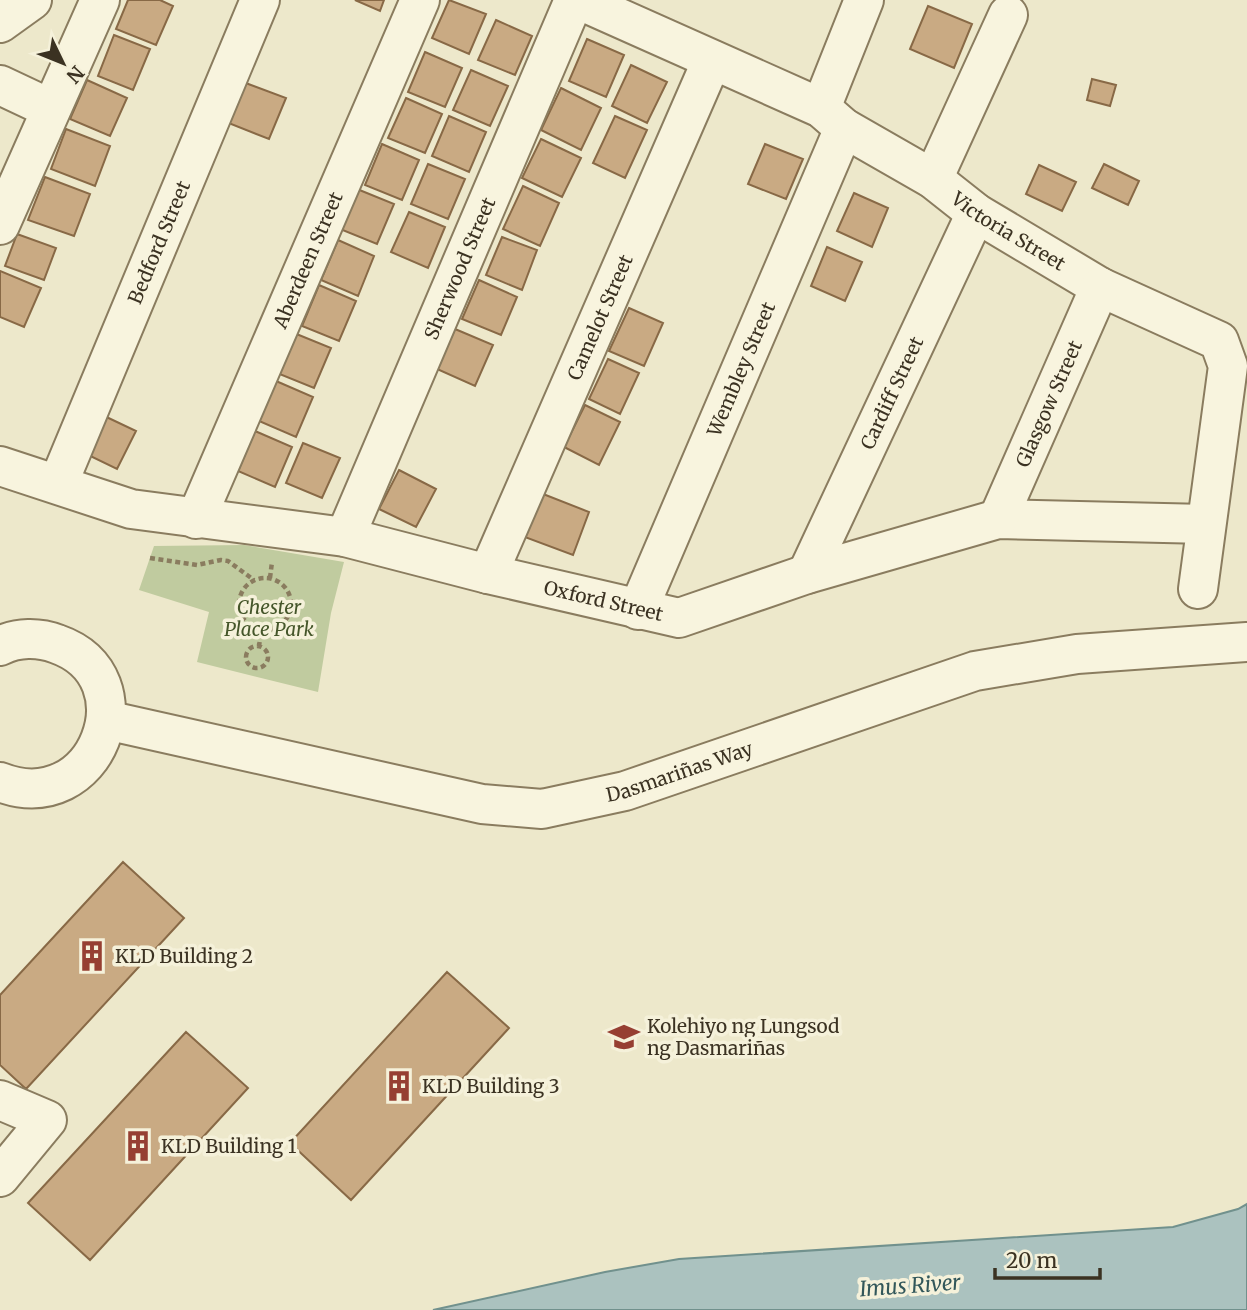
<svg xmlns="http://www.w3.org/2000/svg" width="1247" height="1310" viewBox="0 0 1247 1310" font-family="Merriweather,serif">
<rect width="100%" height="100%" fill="#ede8cb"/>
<path fill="#c0cb9f" d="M 244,545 L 344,562 L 331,613 L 318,692 L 197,662 L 209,612 L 139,590 L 154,546 Z"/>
<path fill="#abc2bf" stroke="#71918d" stroke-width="2" d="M 1247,1204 L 1247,1310 L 433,1310 L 605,1272 L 679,1259 L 1173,1227 L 1238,1209 Z"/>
<path fill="#c9aa83" stroke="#886946" stroke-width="2" d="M 128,0 L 160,0 L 173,6 L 156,45 L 116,29 Z
M 355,0 L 384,0 L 380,11 Z
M 449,0 L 486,14 L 469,54 L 432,38 Z
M 928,6 L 972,24 L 954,68 L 910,49 Z
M 496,20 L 532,36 L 515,75 L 478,60 Z
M 114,35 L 150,49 L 133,90 L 98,76 Z
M 587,39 L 624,55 L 606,97 L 569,81 Z
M 425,52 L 462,68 L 445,107 L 408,92 Z
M 631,65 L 667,82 L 647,123 L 612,106 Z
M 471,70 L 508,86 L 490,126 L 453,110 Z
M 1092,79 L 1116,85 L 1110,106 L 1087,100 Z
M 87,80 L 127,98 L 110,136 L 70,119 Z
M 243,82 L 286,98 L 269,139 L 226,122 Z
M 561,88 L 601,108 L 581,150 L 541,130 Z
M 406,98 L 442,114 L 425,153 L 388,138 Z
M 449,116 L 486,132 L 469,172 L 432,156 Z
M 615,116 L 647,130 L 625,178 L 593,163 Z
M 66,129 L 110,146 L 95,186 L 51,169 Z
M 541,139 L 581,158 L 562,197 L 522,178 Z
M 382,144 L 419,160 L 402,200 L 365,185 Z
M 765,144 L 803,159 L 786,199 L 748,184 Z
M 428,164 L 465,179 L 448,219 L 411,204 Z
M 1104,164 L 1139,181 L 1128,205 L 1092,188 Z
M 1039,165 L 1076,182 L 1062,211 L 1026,194 Z
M 45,177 L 90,194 L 74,236 L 28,220 Z
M 523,186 L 559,203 L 540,246 L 503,229 Z
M 357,189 L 394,204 L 377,244 L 340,229 Z
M 854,193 L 888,208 L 872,247 L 837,231 Z
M 409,212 L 445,227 L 428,268 L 391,252 Z
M 17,234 L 56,248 L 44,280 L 5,266 Z
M 502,237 L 537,250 L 522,290 L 486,275 Z
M 338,240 L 374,256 L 358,296 L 321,280 Z
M 827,247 L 862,262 L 845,301 L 811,286 Z
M 0,271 L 41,288 L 24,327 L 0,317 Z
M 479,280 L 517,297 L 501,335 L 462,319 Z
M 319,285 L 356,301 L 339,341 L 302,326 Z
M 629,308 L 663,323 L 644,366 L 609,351 Z
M 455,329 L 493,345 L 475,386 L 437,369 Z
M 294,333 L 331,348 L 314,388 L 277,373 Z
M 608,359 L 639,373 L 620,414 L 589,399 Z
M 276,381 L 313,397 L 296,437 L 259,421 Z
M 585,405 L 620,422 L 599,465 L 564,447 Z
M 98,413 L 136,431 L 117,469 L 80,451 Z
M 255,431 L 292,447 L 275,487 L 238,471 Z
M 303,443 L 340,458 L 322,498 L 286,483 Z
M 399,470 L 436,489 L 416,527 L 379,509 Z
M 538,492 L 589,512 L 573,555 L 522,536 Z
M 123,862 L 184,918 L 26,1089 L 0,1065 L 0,995 Z
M 447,972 L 509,1028 L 351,1200 L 290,1143 Z
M 186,1032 L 248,1088 L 90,1260 L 28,1203 Z"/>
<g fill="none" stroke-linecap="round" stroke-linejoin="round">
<defs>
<g id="minor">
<path id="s1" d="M 579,0 L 821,108 L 844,128 L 933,179 L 976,213 L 1100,287 L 1219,341 L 1228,366 L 1198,589"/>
<path d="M 0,23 L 32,0"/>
<path d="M 0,85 L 51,109"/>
<path d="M 821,108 L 864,0"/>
<path d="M 933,179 L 1008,15"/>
<path d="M 0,225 L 100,0"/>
<path id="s2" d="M 0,466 L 131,509 L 345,537 L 488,574 L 679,618 L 807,574 L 998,519 L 1206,524"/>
<path id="s3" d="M 58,484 L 260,0"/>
<path id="s4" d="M 196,519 L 420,0"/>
<path id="s5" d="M 998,519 L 1100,287"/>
<path id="s6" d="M 345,537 L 574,0"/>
<path id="s7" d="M 488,574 L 712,60"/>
<path id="s8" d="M 807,574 L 976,213"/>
<path id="s9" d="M 638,610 L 844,128"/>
<path d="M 0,646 C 17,637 39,637 57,644 C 151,677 97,820 0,782"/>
<path id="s10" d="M 106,720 L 482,804 L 542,809 L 625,791 L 975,671 L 1077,654 L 1247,642"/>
<path d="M 0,1100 L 47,1120 L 0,1177"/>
</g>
</defs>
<use href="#minor" stroke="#8a7c5f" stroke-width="42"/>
<path stroke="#8a7c5f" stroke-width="4.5" stroke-dasharray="5 3.5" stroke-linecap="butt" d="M 150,558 L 197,565 L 221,560 L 228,561 L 254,580
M239 604a26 26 0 1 1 52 0a26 26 0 1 1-52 0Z
M 270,578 L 272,562
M246 657a11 11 0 1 1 22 0a11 11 0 1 1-22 0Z
M 259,647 L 261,630"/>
<use href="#minor" stroke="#f8f4de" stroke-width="38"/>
</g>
<defs>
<symbol id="building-bare" viewBox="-9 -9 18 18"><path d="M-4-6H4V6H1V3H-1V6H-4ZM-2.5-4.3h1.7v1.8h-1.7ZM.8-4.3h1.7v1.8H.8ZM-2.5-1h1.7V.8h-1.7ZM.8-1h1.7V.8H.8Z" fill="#963f32" stroke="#f5f1da" stroke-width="2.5" paint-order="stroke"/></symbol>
<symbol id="university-bare" viewBox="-9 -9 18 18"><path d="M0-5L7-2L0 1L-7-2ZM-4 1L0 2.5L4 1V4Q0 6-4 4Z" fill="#963f32" stroke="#f5f1da" stroke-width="2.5" paint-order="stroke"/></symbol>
</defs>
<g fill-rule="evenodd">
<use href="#building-bare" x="70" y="934" width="44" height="44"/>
<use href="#university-bare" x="602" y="1015" width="44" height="44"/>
<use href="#building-bare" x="377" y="1064" width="44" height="44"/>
<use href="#building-bare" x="116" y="1124" width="44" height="44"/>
</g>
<g text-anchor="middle" stroke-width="7" stroke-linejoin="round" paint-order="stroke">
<g font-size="19" fill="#3b3222" stroke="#f5f1da">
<text dy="7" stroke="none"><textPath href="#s1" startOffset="490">Victoria Street</textPath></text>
<text dy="7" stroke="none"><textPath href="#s3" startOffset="262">Bedford Street</textPath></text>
<text dy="7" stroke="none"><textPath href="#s4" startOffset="282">Aberdeen Street</textPath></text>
<text dy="7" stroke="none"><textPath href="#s6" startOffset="292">Sherwood Street</textPath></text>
<text dy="7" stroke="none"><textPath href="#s7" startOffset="280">Camelot Street</textPath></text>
<text dy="7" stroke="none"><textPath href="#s9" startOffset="262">Wembley Street</textPath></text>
<text dy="7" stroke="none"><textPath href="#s8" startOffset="200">Cardiff Street</textPath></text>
<text dy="7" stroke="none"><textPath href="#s5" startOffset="126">Glasgow Street</textPath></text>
<text dy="7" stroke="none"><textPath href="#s2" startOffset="620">Oxford Street</textPath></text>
<text dy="7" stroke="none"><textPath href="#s10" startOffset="588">Dasmariñas Way</textPath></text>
</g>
<g font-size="19" font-style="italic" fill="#45562a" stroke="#f5f1da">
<text x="269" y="614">Chester<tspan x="269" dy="22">Place Park</tspan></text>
</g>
<g font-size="19" fill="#3b3222" stroke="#f5f1da" text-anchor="start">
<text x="115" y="963">KLD Building 2</text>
<text x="647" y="1033">Kolehiyo ng Lungsod<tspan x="647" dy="22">ng Dasmariñas</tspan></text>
<text x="422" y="1093">KLD Building 3</text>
<text x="161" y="1153">KLD Building 1</text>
</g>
<g font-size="21" font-style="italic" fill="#32575a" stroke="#f5f1da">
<text transform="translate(910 1286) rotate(-4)" y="7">Imus River</text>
</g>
</g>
<g transform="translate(63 63) rotate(133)" stroke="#f5f1da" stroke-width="5" paint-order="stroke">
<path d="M0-5L12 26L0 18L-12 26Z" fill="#3b3222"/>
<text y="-10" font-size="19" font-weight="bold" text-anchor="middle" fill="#3b3222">N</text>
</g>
<path d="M995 1268v10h105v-10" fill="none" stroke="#3b3222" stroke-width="3.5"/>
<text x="1006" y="1268" font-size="21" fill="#3b3222" stroke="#f5f1da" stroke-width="5" paint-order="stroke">20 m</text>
</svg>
